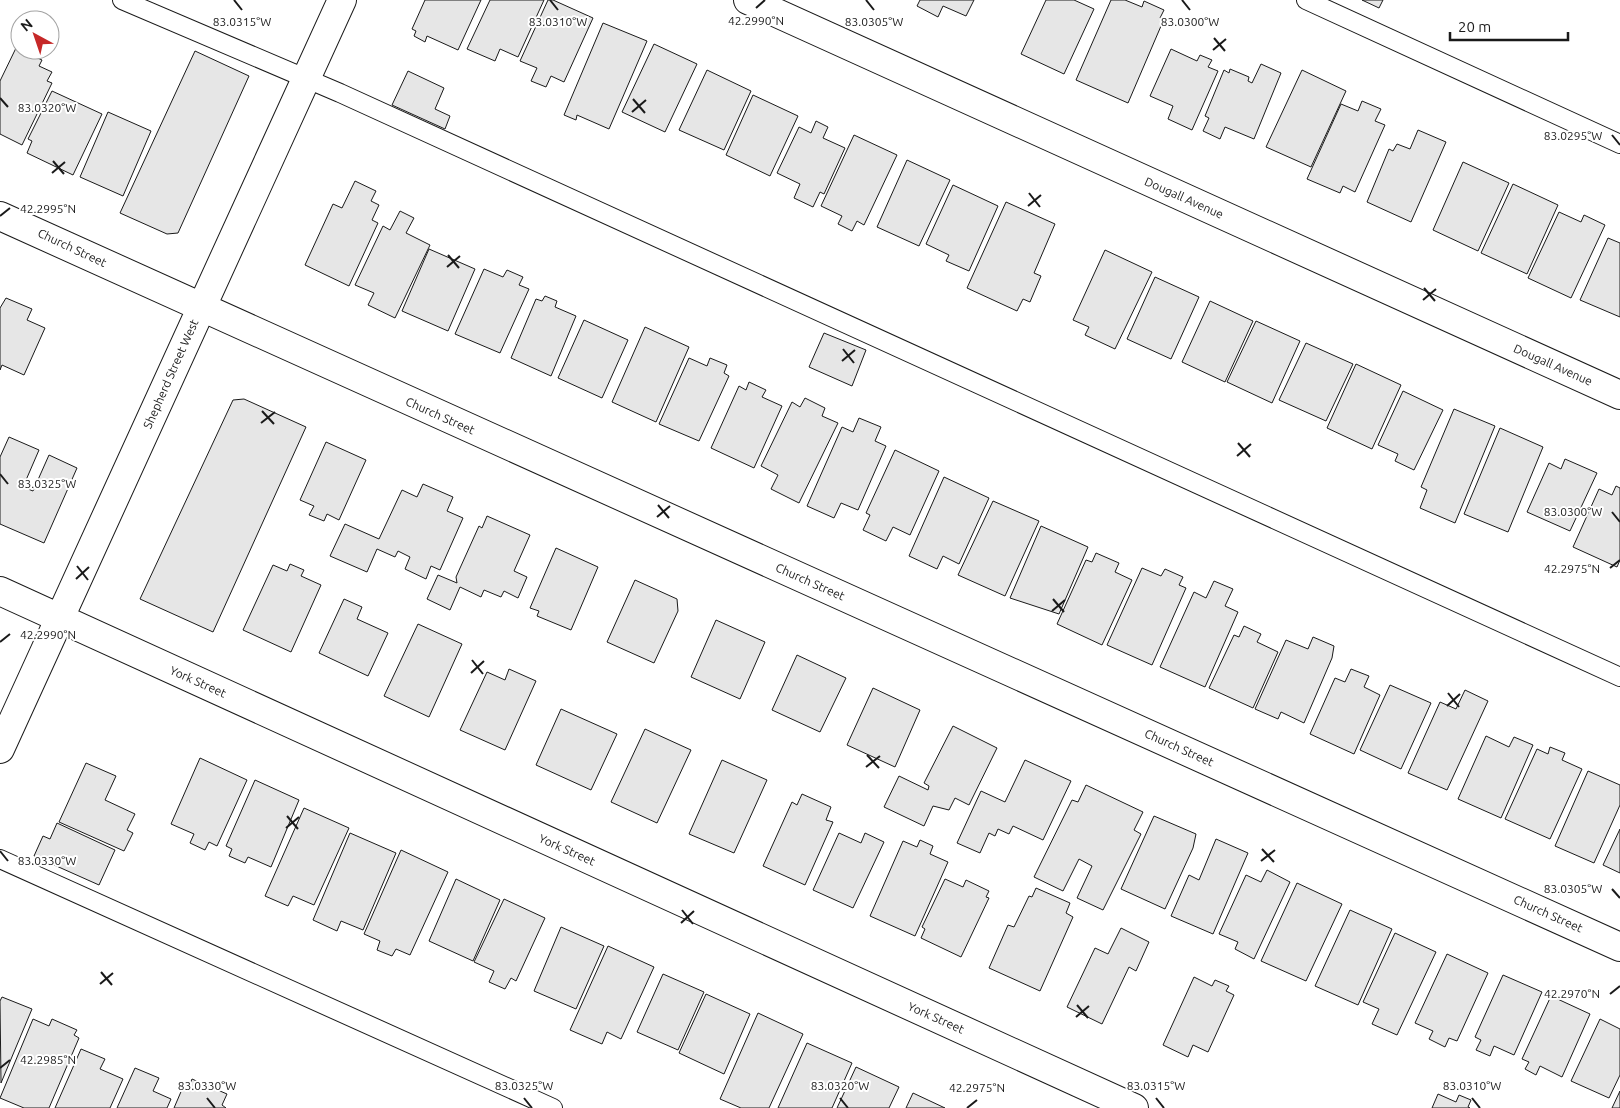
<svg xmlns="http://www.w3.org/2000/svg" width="1620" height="1108" viewBox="0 0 1620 1108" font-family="Ubuntu,sans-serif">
<rect width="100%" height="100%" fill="#fff"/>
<path fill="#e6e6e6" stroke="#1a1a1a" d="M 425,0 L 481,0 L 458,50 L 427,36 L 425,42 L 414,36 L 416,31 L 412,29 Z
M 490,0 L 544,0 L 518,57 L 500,49 L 495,61 L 467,49 Z
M 548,0 L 553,0 L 593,18 L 564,82 L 551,76 L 546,87 L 531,81 L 537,68 L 520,61 Z
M 920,0 L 974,0 L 966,16 L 943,6 L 938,17 L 917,6 Z
M 1046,0 L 1074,0 L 1094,9 L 1064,74 L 1021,54 Z
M 1111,0 L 1125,0 L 1142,7 L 1144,1 L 1164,10 L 1160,18 L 1164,19 L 1128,103 L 1076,80 Z
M 1362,0 L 1383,0 L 1379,8 Z
M 603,23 L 647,41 L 609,129 L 577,115 L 576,120 L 564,115 Z
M 654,44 L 697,64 L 665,132 L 622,112 Z
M 16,48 L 42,60 L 39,66 L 52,72 L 47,81 L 52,83 L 22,145 L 0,134 L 0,81 Z
M 1171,49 L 1197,61 L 1200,55 L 1212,60 L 1208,67 L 1218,71 L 1192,130 L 1168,119 L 1173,106 L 1150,96 Z
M 195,51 L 249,76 L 178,233 L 167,234 L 120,213 Z
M 1261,64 L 1281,73 L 1254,139 L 1225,127 L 1220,139 L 1203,131 L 1209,118 L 1205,116 L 1224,70 L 1229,73 L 1230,69 L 1249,77 L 1248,81 L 1252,83 Z
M 707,70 L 751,91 L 724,150 L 679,130 Z
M 1302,70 L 1346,91 L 1311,167 L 1266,147 Z
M 408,71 L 444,88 L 435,109 L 450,116 L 445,129 L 392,105 Z
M 52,91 L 102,114 L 73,175 L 27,153 L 32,141 L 28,139 Z
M 753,95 L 798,116 L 770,176 L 726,155 Z
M 1362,101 L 1381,109 L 1375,121 L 1385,125 L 1355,192 L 1343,186 L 1340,193 L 1307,179 L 1341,104 L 1358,111 Z
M 108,112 L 151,131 L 123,196 L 80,177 Z
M 816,121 L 828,127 L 823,138 L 845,148 L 824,194 L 820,192 L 813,207 L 794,198 L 800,184 L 777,173 L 799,127 L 811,133 Z
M 1418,130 L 1446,142 L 1411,222 L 1367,202 L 1389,149 L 1393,151 L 1397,144 L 1410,149 Z
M 854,135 L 897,155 L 864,225 L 857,221 L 852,231 L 838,224 L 842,216 L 821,206 Z
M 907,160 L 950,180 L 919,246 L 877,227 Z
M 1463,162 L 1509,183 L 1478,251 L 1433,230 Z
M 355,181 L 376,191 L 371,201 L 379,205 L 372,220 L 378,223 L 349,286 L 305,265 L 333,204 L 342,208 Z
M 1513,184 L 1558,205 L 1527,274 L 1481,253 Z
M 953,185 L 998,206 L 969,271 L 946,261 L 949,255 L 926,244 Z
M 1006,202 L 1055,224 L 1034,273 L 1041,276 L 1030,302 L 1023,299 L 1017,311 L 967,288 Z
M 400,211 L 414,218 L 406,233 L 430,245 L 395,318 L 368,305 L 374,293 L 355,285 L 383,226 L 390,230 Z
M 1559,212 L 1581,222 L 1584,215 L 1605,225 L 1571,298 L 1528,278 Z
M 1608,238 L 1620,243 L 1620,317 L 1580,300 Z
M 429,249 L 475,269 L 448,331 L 402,311 Z
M 1105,250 L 1152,272 L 1115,349 L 1085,335 L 1089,327 L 1073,320 Z
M 484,269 L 503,277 L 507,270 L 523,277 L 519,285 L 529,289 L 500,353 L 455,334 Z
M 1155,277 L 1199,297 L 1171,359 L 1127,339 Z
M 545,296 L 557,301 L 555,307 L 576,316 L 551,376 L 511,358 L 536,299 L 542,301 Z
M 6,298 L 32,309 L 27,320 L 45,328 L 24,375 L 2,365 L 0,370 L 0,308 Z
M 1210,301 L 1253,321 L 1225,382 L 1182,362 Z
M 584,320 L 628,340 L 602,398 L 558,378 Z
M 1256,321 L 1300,341 L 1272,403 L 1227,382 Z
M 645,327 L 689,347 L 656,422 L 612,402 Z
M 824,333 L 866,350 L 852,386 L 809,367 Z
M 1306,343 L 1353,364 L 1326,421 L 1279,400 Z
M 689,358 L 707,366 L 710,358 L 727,365 L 724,373 L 729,376 L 699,441 L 659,424 Z
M 1356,364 L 1401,385 L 1372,449 L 1327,428 Z
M 749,382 L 766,390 L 762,397 L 782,406 L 754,468 L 711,448 L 739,386 L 746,390 Z
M 1403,391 L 1443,410 L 1414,470 L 1395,461 L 1398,454 L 1378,445 Z
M 805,398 L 825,408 L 822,416 L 838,423 L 799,503 L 771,489 L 778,475 L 761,466 L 792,402 L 800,407 Z
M 244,399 L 306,427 L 213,632 L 140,599 L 233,400 Z
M 1454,409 L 1495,426 L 1455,523 L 1420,508 L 1427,490 L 1421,487 Z
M 859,418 L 881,427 L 875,441 L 886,446 L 858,510 L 841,503 L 834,518 L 807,506 L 842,427 L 853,432 Z
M 1500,428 L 1543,447 L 1508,532 L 1464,514 Z
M 9,437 L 39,450 L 23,487 L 33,491 L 49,455 L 77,468 L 44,543 L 0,524 L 0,457 Z
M 326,442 L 366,460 L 339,520 L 327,514 L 324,521 L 309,515 L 314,506 L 300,500 Z
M 895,450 L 939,471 L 910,535 L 893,527 L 886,541 L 863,530 L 870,515 L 866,513 Z
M 1565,459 L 1597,473 L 1570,531 L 1527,512 L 1549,463 L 1561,469 Z
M 944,477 L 989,498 L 959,564 L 943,556 L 937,569 L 909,556 Z
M 423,484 L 453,497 L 447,511 L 463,518 L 440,570 L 431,566 L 426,579 L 405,569 L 410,557 L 398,551 L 395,557 L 377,549 L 367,572 L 330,556 L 345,524 L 379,539 L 402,490 L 417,497 Z
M 1616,486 L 1620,488 L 1620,560 L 1617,567 L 1573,547 L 1599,489 L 1612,495 Z
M 993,501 L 1039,521 L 1005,596 L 958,575 Z
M 487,516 L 530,535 L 514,571 L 527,577 L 518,598 L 504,591 L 501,597 L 484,590 L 481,597 L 460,587 L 450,610 L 427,599 L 438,575 L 457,583 L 456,577 L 479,526 L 482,528 Z
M 1041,526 L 1088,547 L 1059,614 L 1010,598 Z
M 556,548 L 598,567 L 571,630 L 537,616 L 539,611 L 530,608 Z
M 1096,553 L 1119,563 L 1115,572 L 1132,580 L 1102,645 L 1057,624 L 1086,560 L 1092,562 Z
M 290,564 L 304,570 L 301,576 L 321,585 L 291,652 L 243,630 L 273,565 L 287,571 Z
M 1142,568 L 1161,576 L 1165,569 L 1183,577 L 1179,585 L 1186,588 L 1152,665 L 1107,645 Z
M 635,580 L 677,599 L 678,611 L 654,663 L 607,642 Z
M 1214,581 L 1233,589 L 1225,606 L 1238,612 L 1205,687 L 1160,667 L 1194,592 L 1206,598 Z
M 344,599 L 362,607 L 357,619 L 388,633 L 368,676 L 319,653 Z
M 716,620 L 765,642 L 740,699 L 691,677 Z
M 418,624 L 462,644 L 429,717 L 384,696 Z
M 1244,626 L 1261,634 L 1257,642 L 1278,652 L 1253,708 L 1209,688 L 1234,635 L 1239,637 Z
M 1313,637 L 1334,646 L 1332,658 L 1304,723 L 1281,712 L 1278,719 L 1255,709 L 1286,640 L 1308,649 Z
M 797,655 L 846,678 L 820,732 L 772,710 Z
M 509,669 L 536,681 L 505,750 L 460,730 L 487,672 L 505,680 Z
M 1351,669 L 1369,676 L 1364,687 L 1380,695 L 1354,754 L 1310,734 L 1335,678 L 1345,682 Z
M 1390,685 L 1431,703 L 1401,769 L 1360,750 Z
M 873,688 L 920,710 L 895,767 L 847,745 Z
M 1465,690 L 1488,701 L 1447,790 L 1408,773 L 1440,702 L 1456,709 Z
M 561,709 L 617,734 L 591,790 L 536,765 Z
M 953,726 L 997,748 L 969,805 L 955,798 L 949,810 L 933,806 L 924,826 L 884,807 L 899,776 L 928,790 L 929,786 L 924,783 Z
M 645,729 L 691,750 L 657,823 L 611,802 Z
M 1486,736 L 1509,747 L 1514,737 L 1533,745 L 1501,818 L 1458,799 Z
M 1550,747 L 1565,753 L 1562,760 L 1582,769 L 1550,839 L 1505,819 L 1537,749 L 1548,754 Z
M 200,758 L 247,780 L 217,846 L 209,842 L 205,850 L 190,843 L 194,834 L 171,824 Z
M 722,760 L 767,780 L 734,853 L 689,834 Z
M 1025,760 L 1071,781 L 1043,840 L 1013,826 L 1009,834 L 998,829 L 995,836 L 989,833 L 980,853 L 957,843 L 981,791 L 1005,802 Z
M 86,763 L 116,776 L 105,800 L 135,814 L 127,830 L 133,833 L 124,851 L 59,822 Z
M 1588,771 L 1620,785 L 1620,805 L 1594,863 L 1555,846 Z
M 255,780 L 299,800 L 271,867 L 248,857 L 245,863 L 229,856 L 232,849 L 226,846 Z
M 1086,785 L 1143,812 L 1134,830 L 1141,834 L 1103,910 L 1077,898 L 1092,866 L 1079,859 L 1063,891 L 1034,877 L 1072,800 L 1078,802 Z
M 802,794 L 831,807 L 826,820 L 833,822 L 805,885 L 763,866 L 792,802 L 797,805 Z
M 304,808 L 349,828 L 314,905 L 293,896 L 288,906 L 265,896 Z
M 1154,816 L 1196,834 L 1193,848 L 1165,909 L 1121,889 Z
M 57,823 L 115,850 L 99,885 L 34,856 L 43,836 L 50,839 Z
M 1620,829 L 1620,873 L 1603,865 Z
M 350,833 L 396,853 L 363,930 L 341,921 L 337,931 L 313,920 Z
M 839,833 L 861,843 L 865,833 L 884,842 L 853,908 L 813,890 Z
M 1216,839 L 1248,853 L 1213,934 L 1171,916 L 1189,875 L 1199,880 Z
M 920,840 L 933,846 L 930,854 L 948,862 L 915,936 L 870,916 L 903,841 L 917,847 Z
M 401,850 L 448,872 L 410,955 L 396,949 L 392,956 L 377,950 L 380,941 L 364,934 Z
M 1267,870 L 1290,882 L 1254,959 L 1235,949 L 1238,942 L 1219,934 L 1246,875 L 1261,882 Z
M 456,879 L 500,900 L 473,961 L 429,941 Z
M 945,879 L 963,887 L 966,880 L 989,891 L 986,897 L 989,898 L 961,957 L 921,938 L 925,929 L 922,927 Z
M 1297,883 L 1342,904 L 1306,981 L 1261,961 Z
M 1036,888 L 1070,903 L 1066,913 L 1073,917 L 1040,991 L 989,968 L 1008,925 L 1014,927 L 1029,896 L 1032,897 Z
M 504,899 L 545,918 L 516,981 L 511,978 L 505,989 L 489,982 L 494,971 L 474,962 Z
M 1350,910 L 1392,929 L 1358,1005 L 1315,986 Z
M 561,927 L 604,946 L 576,1009 L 534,991 Z
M 1121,928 L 1149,942 L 1136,971 L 1129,967 L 1102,1024 L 1067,1007 L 1095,948 L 1108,954 Z
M 1395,933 L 1436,952 L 1397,1035 L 1372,1024 L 1379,1009 L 1363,1002 Z
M 608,946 L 654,967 L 621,1039 L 607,1032 L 602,1044 L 570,1030 Z
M 1447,954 L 1488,973 L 1457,1041 L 1449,1038 L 1445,1047 L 1429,1039 L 1433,1031 L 1415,1023 Z
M 663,974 L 704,992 L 678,1050 L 637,1032 Z
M 1503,975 L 1542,992 L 1514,1055 L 1494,1046 L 1490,1056 L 1476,1050 L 1481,1040 L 1475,1037 Z
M 1194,977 L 1212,986 L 1215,980 L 1229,986 L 1226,991 L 1234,995 L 1208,1052 L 1193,1045 L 1188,1057 L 1163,1045 Z
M 706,994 L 750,1014 L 724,1074 L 679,1053 Z
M 1551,996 L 1590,1014 L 1562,1077 L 1540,1066 L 1536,1075 L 1525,1069 L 1529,1062 L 1522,1059 Z
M 2,997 L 32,1009 L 1,1083 L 0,1001 Z
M 758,1013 L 803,1034 L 769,1108 L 741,1108 L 720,1099 Z
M 33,1019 L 49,1026 L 52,1019 L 77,1030 L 74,1035 L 79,1038 L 49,1108 L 24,1108 L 0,1098 Z
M 1600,1019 L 1620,1029 L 1620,1075 L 1609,1098 L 1571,1081 Z
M 807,1043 L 852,1063 L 832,1108 L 778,1108 Z
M 81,1049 L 105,1059 L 100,1069 L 123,1079 L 110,1108 L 55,1108 Z
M 856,1067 L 899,1087 L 889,1108 L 837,1108 Z
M 135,1068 L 159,1078 L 153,1091 L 171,1099 L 167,1108 L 117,1108 Z
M 192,1079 L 227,1094 L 222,1105 L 226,1108 L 174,1108 L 183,1087 L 188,1089 Z
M 1620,1091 L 1620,1108 L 1612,1108 Z
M 913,1093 L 945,1108 L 906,1108 Z
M 1438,1094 L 1456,1102 L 1459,1095 L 1471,1100 L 1468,1107 L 1470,1108 L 1432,1108 Z"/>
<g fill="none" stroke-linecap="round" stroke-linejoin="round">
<defs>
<path id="service" d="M 122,0 L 340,93 L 1620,677
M 1306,0 L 1620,144
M 0,859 L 553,1108"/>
<path id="minor" d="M 748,0 L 1620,395
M 0,216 L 1620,947
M 0,591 L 1134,1108
M 0,749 L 342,0"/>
</defs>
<use href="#service" stroke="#1a1a1a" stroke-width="20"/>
<use href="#minor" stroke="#1a1a1a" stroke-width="30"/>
<use href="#service" stroke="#fff" stroke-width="18"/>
<use href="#minor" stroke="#fff" stroke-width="28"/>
</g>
<path fill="none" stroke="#1a1a1a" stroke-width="2" d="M 234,0 L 242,10M 550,0 L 558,10M 866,0 L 874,10M 1182,0 L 1190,10M 756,8 L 765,0M 1214,38 L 1225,51M 1213,50 L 1226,39M 0,98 L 8,107M 633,99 L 645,113M 632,112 L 646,100M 1612,135 L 1620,145M 53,161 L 64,174M 52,173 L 65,162M 1029,193 L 1040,207M 1028,206 L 1041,195M 0,216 L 10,208M 448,255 L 459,268M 447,267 L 460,256M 1424,288 L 1435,301M 1423,300 L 1436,289M 843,349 L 854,363M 842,361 L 855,350M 262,411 L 274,424M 261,423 L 275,412M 1238,443 L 1250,457M 1237,456 L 1251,444M 0,474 L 8,484M 658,505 L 669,518M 1612,512 L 1620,522M 657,517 L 670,506M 77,566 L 88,580M 1610,568 L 1620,560M 76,579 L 89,567M 1053,599 L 1064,612M 1052,611 L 1065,600M 0,642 L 10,634M 472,660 L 483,674M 471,673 L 484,661M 1448,693 L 1459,707M 1447,706 L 1460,694M 867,755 L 879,768M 866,767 L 880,756M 287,816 L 298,829M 286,828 L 299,817M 1262,849 L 1274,862M 0,851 L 8,861M 1261,861 L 1275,850M 1612,889 L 1620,898M 682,910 L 693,924M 681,923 L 694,911M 101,972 L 112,985M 100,984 L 113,973M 1610,994 L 1620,986M 1077,1005 L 1088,1018M 1076,1017 L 1089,1006M 0,1068 L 10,1060M 207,1098 L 215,1108M 524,1098 L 532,1108M 840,1098 L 848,1108M 1156,1098 L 1164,1108M 1472,1098 L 1480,1108M 967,1108 L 977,1100"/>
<g text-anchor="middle" stroke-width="4" stroke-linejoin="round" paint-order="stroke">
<g font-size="12" fill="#1a1a1a" stroke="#fff">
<text transform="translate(1184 198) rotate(24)" y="4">Dougall Avenue</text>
<text transform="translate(72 248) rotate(25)" y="4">Church Street</text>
<text transform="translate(1553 365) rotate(24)" y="4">Dougall Avenue</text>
<text transform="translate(171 374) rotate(-66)" y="4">Shepherd Street West</text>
<text transform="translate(440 416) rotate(24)" y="4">Church Street</text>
<text transform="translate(810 582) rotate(24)" y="4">Church Street</text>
<text transform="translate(198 682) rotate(24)" y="4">York Street</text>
<text transform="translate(1179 748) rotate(24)" y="4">Church Street</text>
<text transform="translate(567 850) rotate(24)" y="4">York Street</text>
<text transform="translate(1548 914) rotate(24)" y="4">Church Street</text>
<text transform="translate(936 1018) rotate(24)" y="4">York Street</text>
</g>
</g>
<g font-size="12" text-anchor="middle" fill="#1a1a1a" stroke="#fff" stroke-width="4" stroke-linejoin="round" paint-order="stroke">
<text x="756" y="25">42.2990°N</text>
<text x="242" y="26">83.0315°W</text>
<text x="558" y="26">83.0310°W</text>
<text x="874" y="26">83.0305°W</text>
<text x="1190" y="26">83.0300°W</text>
<text x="47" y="112">83.0320°W</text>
<text x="1573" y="140">83.0295°W</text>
<text x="48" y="213">42.2995°N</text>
<text x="47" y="488">83.0325°W</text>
<text x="1573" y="516">83.0300°W</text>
<text x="1572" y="573">42.2975°N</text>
<text x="48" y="639">42.2990°N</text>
<text x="47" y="865">83.0330°W</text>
<text x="1573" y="893">83.0305°W</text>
<text x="1572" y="998">42.2970°N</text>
<text x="48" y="1064">42.2985°N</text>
<text x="207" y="1090">83.0330°W</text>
<text x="524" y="1090">83.0325°W</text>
<text x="840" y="1090">83.0320°W</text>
<text x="1156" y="1090">83.0315°W</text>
<text x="1472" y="1090">83.0310°W</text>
<text x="977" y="1092">42.2975°N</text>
</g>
<g transform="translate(35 35) rotate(320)"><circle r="24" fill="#ffffff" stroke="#a3a3a3"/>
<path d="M0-4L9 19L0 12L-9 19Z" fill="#c62828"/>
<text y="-8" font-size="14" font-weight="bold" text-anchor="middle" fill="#1a1a1a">N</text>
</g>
<path d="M1450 32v8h118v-8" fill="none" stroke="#1a1a1a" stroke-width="2.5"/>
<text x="1458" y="32" font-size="15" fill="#1a1a1a" stroke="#ffffff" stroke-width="4" paint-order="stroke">20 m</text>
</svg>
